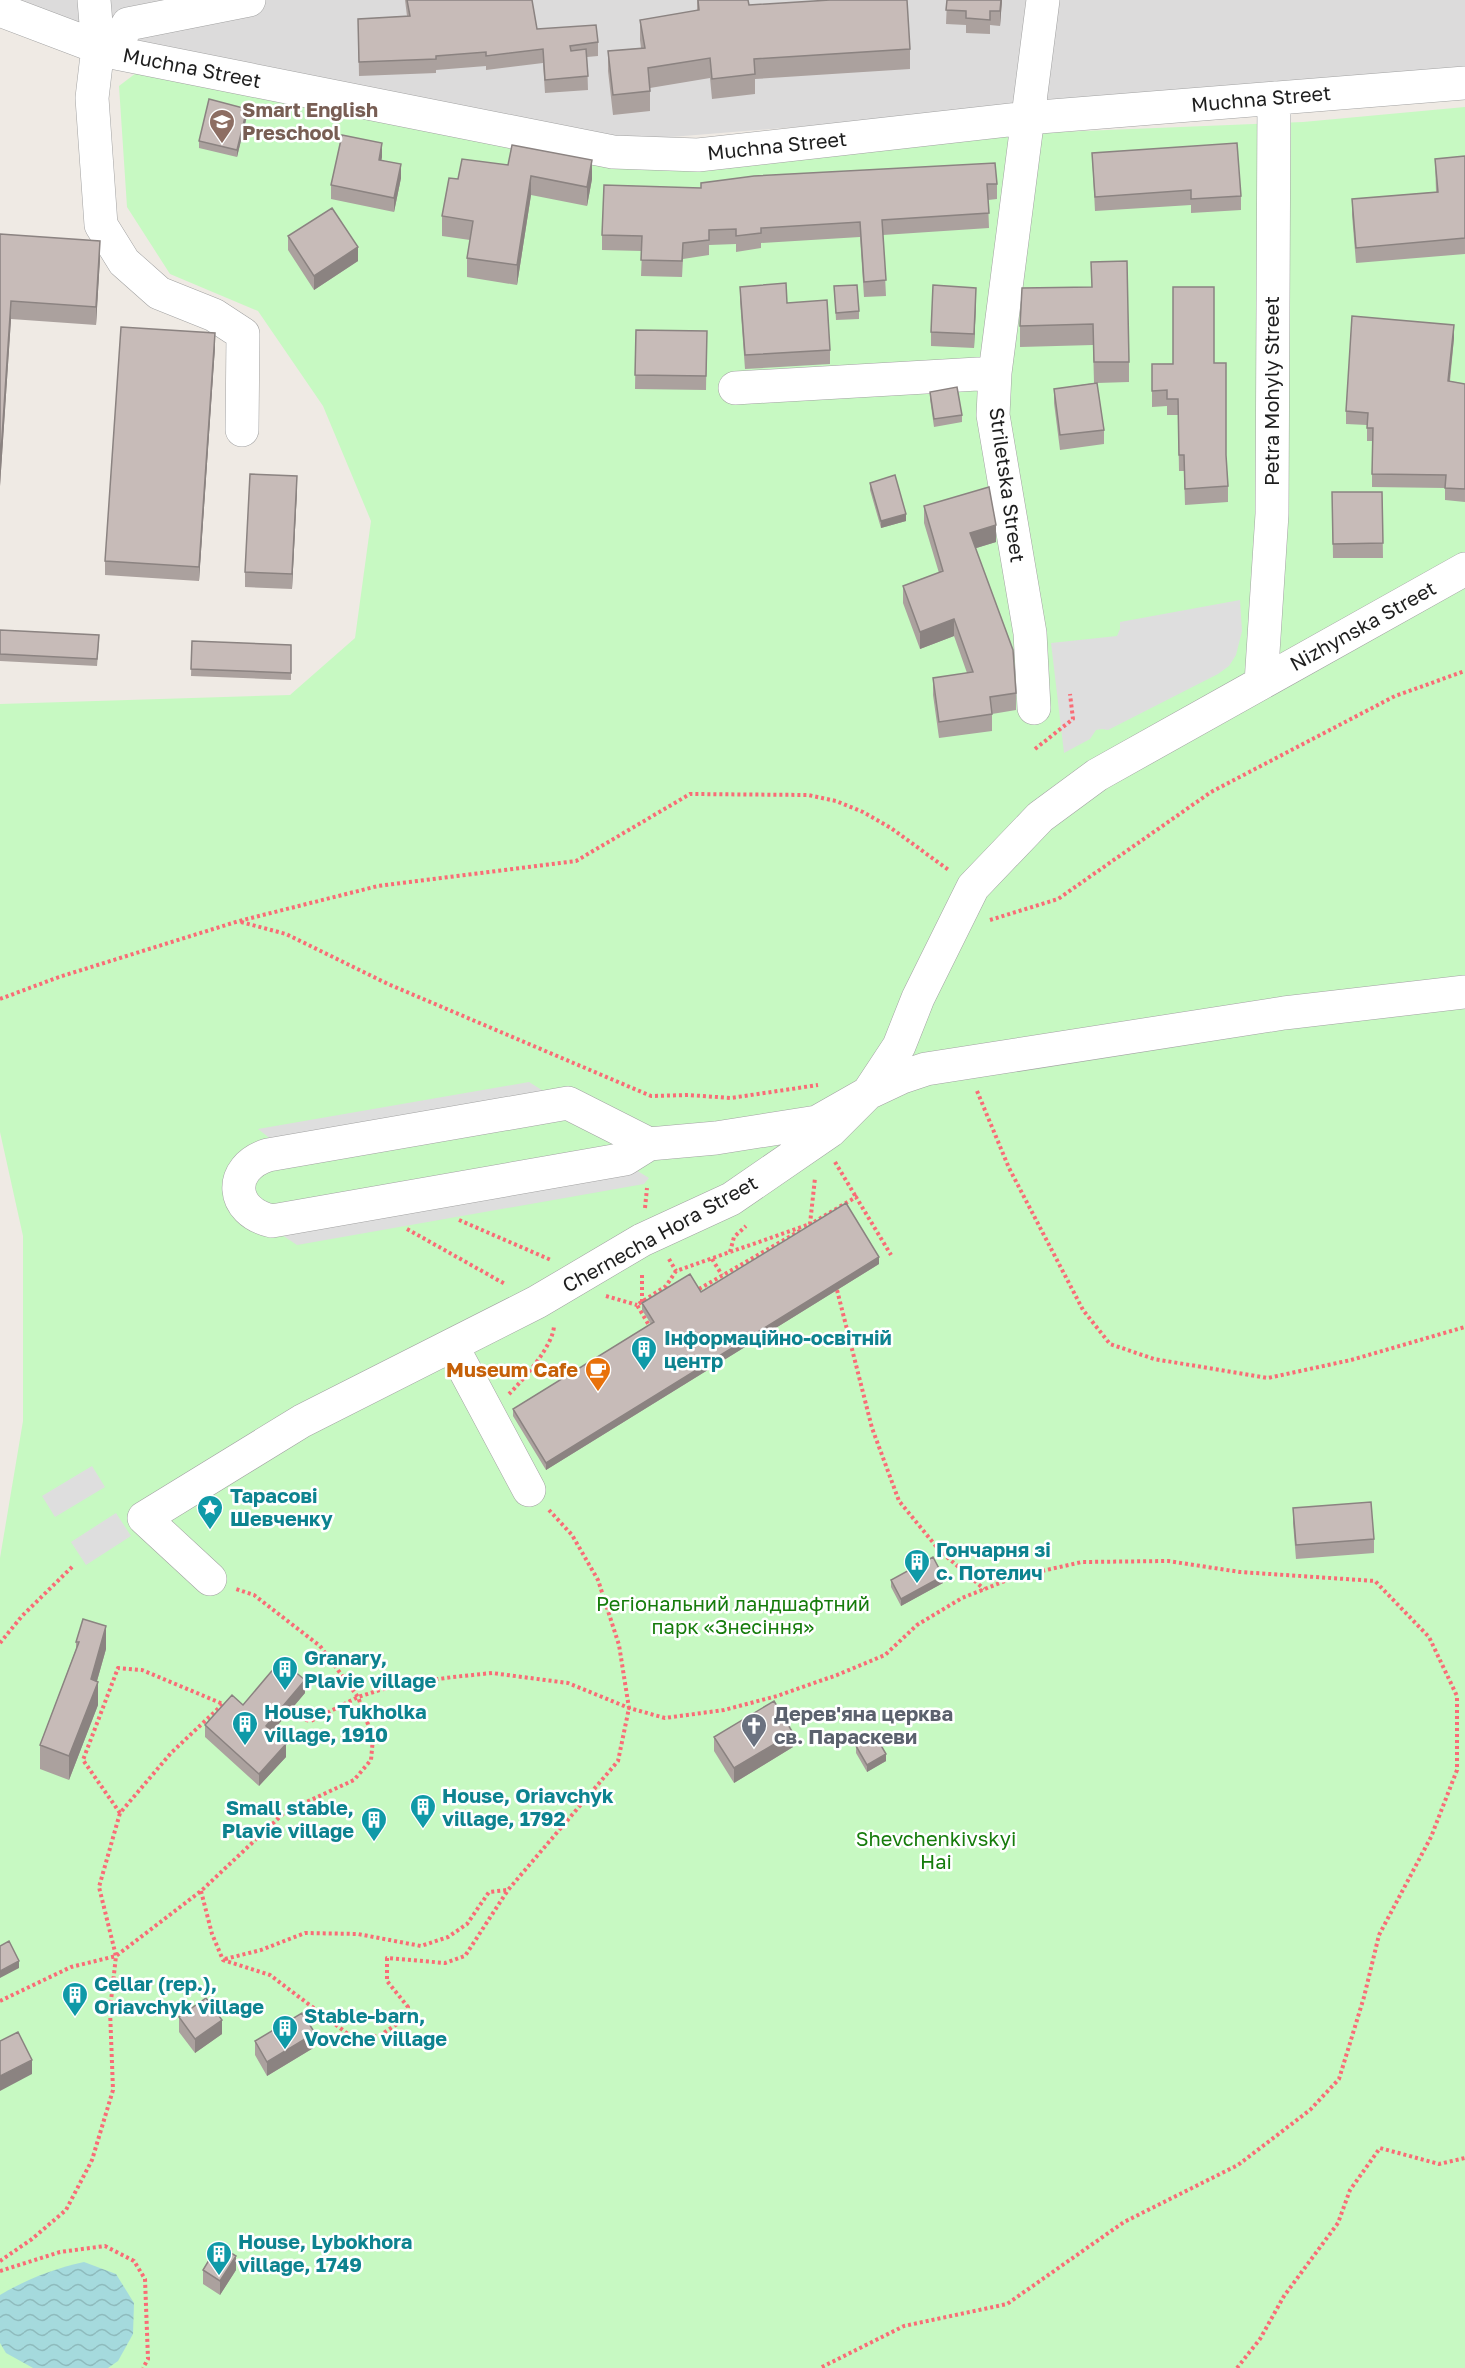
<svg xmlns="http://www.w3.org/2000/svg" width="1465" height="2368" viewBox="0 0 1465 2368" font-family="'Golos Text',sans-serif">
<defs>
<pattern id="water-waves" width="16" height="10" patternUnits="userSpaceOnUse" patternTransform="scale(1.5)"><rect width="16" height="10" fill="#a5dadd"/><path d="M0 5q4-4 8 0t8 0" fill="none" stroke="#8ebbbd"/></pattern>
</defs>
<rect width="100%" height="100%" fill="#efeae4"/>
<path fill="#dcdbdb" d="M 0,0 L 1033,0 L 1020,109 L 609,142 L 80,31 Z
M 1051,0 L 1465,0 L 1465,72 L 1038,109 Z"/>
<path fill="#c7f9c2" d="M 140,70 L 541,153 L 869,148 L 1059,132 L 1303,122 L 1465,107 L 1465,2368 L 0,2368 L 0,1558 L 23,1421 L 23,1236 L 0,1132 L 0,704 L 290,695 L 355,638 L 371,521 L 323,406 L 258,311 L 170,274 L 127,207 L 119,86 Z"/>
<path fill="#dedede" d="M 1240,600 L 1242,631 L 1236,655 L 1229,666 L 1218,674 L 1108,730 L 1102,729 L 1096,730 L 1090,739 L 1064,753 L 1051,643 L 1117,636 L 1120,629 L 1120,622 Z
M 529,1082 L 545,1092 L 277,1144 L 258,1129 Z
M 631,1167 L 649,1178 L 644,1184 L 297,1245 L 273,1229 Z
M 92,1466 L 105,1487 L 55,1517 L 42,1496 Z
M 116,1513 L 131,1536 L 86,1565 L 71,1542 Z"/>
<path fill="url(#water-waves)" d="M 84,2262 L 116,2274 L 134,2303 L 133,2334 L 118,2361 L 108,2368 L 33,2368 L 6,2353 L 0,2343 L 0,2295 C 27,2279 53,2269 84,2262 Z"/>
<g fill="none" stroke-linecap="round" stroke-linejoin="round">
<defs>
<path id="minor" d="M 94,0 L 98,47 L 92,98 L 101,225 L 124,262 L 159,293 L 214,315 L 243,334 L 242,430
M 0,10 L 111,52 L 613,152 L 698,155 L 1027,118 L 1465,83
M 111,52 L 128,24 L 249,0
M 735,388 L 995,373
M 1261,683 L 1272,514 L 1274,98
M 1034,708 L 1030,633 L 993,415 L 995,373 L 1043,0
M 649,1144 L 568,1103 L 268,1155 C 227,1168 230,1212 272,1221 L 625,1159 L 649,1144 L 716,1138 L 817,1122 L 868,1093 L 902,1077 L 926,1069 L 1284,1013 L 1465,992
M 452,1346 L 529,1490
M 210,1579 L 144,1518 L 302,1421 L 537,1302 L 642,1240 L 731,1199 L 830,1131 L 868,1093 L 899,1046 L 918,998 L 973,887 L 1040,817 L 1097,775 L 1465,569"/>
</defs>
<use href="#minor" stroke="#a2a2a2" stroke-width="34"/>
<path stroke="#f96c76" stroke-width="4" stroke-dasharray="3 3" stroke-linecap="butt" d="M 1035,749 L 1073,719 L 1070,694
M 990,920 L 1058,899 L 1211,792 L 1395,696 L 1465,671
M 241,922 L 286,934 L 388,984 L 651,1096 L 688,1095 L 731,1098 L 818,1085
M 0,999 L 59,977 L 239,921 L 378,886 L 576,861 L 690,794 L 808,795 L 836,801 L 863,812 L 891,828 L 950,871
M 977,1091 L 1009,1168 L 1083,1310 L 1110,1344 L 1154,1359 L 1268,1378 L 1351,1360 L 1465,1327
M 835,1162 L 856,1197
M 645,1208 L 647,1188
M 459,1220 L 551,1260
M 809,1225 L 856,1197 L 891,1255
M 407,1229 L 505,1284
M 730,1252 L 734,1237 L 746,1226
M 669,1259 L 676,1271
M 712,1259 L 722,1275
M 642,1275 L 642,1302
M 699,1289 L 803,1229
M 837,1290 L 872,1428 L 899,1501 L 940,1551 L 984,1589
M 606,1296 L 637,1305
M 648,1328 L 650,1327 L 637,1305 L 666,1286 L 676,1271 L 810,1224 L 815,1178
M 509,1394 C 523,1380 553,1346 554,1326
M 0,1643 L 22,1616 L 74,1565
M 282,1715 L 311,1721 L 358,1697 L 396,1685 L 453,1677 L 492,1673 L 568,1683 L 629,1708 L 665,1718 L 724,1710 L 777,1696 L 837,1675 L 885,1655 L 917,1625 L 962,1598 L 1015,1577 L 1082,1562 L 1168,1561 L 1240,1572 L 1375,1581 L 1429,1637 L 1457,1696 L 1457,1770 L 1431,1837 L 1379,1935 L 1364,1997 L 1339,2079 L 1310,2110 L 1238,2165 L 1124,2222 L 1007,2304 L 904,2326 L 820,2368
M 120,1813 L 83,1760 L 118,1668 L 142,1670 L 223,1704
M 201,1891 L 212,1934 L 223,1960 L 270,1975 L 352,2037 L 379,2036 L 403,2020 L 408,2007 L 387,1981 L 387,1958 L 445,1963 L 465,1956 L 508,1890 L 618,1761 L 629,1708 L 619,1645 L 598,1580 L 572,1535 L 549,1510
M 225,1959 L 261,1950 L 305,1933 L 358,1934 L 421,1946 L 448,1937 L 467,1924 L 489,1892 L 507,1890
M 0,2001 L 71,1967 L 116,1956 L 201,1891 L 285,1812 L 354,1780 L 371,1760 L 373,1738 L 358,1697 L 320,1646 L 254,1595 L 236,1589
M 0,2261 L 32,2239 L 66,2210 L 92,2160 L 113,2090 L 110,2010 L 116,1956 L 99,1887 L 120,1813 L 171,1753 L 223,1704 L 228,1704
M 0,2271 L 60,2252 L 105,2246 L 134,2261 L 145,2279 L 148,2359 L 143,2368
M 1237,2368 L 1260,2339 L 1284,2296 L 1338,2223 L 1350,2190 L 1380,2148 L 1439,2164 L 1465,2158"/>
<use href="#minor" stroke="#fff" stroke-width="33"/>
</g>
<path fill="#aba19e" d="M 405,0 L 532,0 L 537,29 L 598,42 L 598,56 L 587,57 L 588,90 L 545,93 L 543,63 L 486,70 L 486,66 L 436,70 L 436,73 L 359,76 L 358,19 L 407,16 Z
M 697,0 L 748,0 L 749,5 L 910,49 L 910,69 L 755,79 L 755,94 L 712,99 L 710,78 L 650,88 L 650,111 L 613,115 L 608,71 L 608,51 L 641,48 L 640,40 L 640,20 L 697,11 Z
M 947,0 L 1002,0 L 1000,26 L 990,25 L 990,34 L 966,33 L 966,25 L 946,24 Z
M 247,116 L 237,157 L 199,148 L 199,141 Z
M 1092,153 L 1241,196 L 1241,210 L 1191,213 L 1191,205 L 1095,211 Z
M 1465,156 L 1465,254 L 1356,263 L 1352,215 L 1352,199 L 1436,192 L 1435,159 Z
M 382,157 L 381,160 L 401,178 L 394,212 L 331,199 L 331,185 Z
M 462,159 L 592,179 L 587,206 L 531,195 L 517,285 L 467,277 L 467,258 L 470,240 L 442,236 L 442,216 L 458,179 Z
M 701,183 L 997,184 L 997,199 L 988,200 L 989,228 L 883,235 L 886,296 L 864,297 L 860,237 L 761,243 L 761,248 L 736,252 L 736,244 L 709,245 L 709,255 L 683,259 L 682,277 L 641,276 L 642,251 L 602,250 L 602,235 L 701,188 Z
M 0,234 L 100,258 L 96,325 L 11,319 L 0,486 Z
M 288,236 L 358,261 L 314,290 L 288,250 Z
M 834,286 L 859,311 L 859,319 L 836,320 Z
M 740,287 L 787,303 L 830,350 L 830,364 L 745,369 L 740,301 Z
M 1091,287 L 1129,362 L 1129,382 L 1097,383 L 1104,430 L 1104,444 L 1060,450 L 1054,403 L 1054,389 L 1094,383 L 1093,345 L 1020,347 L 1020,326 Z
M 976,302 L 974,348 L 931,346 L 931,332 Z
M 636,330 L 707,331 L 706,390 L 635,389 Z
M 1454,338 L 1450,381 L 1465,384 L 1465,502 L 1445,500 L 1445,488 L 1372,487 L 1372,441 L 1367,441 L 1367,425 L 1346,424 L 1346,411 Z
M 215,347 L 199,581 L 105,575 L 105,561 Z
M 1214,363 L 1226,455 L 1228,486 L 1228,502 L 1185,505 L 1184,471 L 1179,471 L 1178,415 L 1167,415 L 1167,406 L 1152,407 L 1152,364 Z
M 930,392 L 962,415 L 962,422 L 934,427 L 930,399 Z
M 870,483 L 906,521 L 881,528 L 870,490 Z
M 297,490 L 292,589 L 245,587 L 245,572 Z
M 1332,492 L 1382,492 L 1383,558 L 1333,558 Z
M 924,506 L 996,542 L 976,548 L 1016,693 L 1016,710 L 992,714 L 992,731 L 939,738 L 933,695 L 933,678 L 967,673 L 954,636 L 920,649 L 903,603 L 903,586 L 939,573 L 924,523 Z
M 0,630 L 99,642 L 97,666 L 0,661 Z
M 192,641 L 291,645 L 291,680 L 191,676 Z
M 879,1264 L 546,1470 L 513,1416 L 513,1409 L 651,1324 L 642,1310 L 642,1303 Z
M 1293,1508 L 1374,1539 L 1374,1553 L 1296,1559 L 1293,1523 Z
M 891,1580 L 943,1583 L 901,1606 L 891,1587 Z
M 76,1642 L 106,1649 L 97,1681 L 98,1705 L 69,1780 L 40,1769 L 40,1745 L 76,1649 Z
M 305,1693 L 272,1732 L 286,1757 L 259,1786 L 205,1737 L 205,1725 L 243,1705 Z
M 714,1737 L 793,1747 L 734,1783 L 714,1751 Z
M 856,1746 L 886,1761 L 867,1772 L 856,1753 Z
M 179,2017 L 222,2034 L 195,2053 L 179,2032 Z
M 255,2041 L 315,2047 L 267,2076 L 255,2055 Z
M 203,2270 L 236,2270 L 220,2295 L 203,2284 Z"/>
<path fill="#8b8381" d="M 1001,0 L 1002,0 L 1000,26 L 1000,11 Z
M 247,109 L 247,116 L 237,157 L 237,150 Z
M 382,143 L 382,157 L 379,174 L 379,160 Z
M 592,160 L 592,179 L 587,206 L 587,187 Z
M 401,164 L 401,178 L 394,212 L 394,198 Z
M 531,176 L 531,195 L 517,285 L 517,265 Z
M 100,241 L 100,258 L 96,325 L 96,307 Z
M 358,247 L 358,261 L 314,290 L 314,276 Z
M 976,288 L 976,302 L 974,348 L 974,334 Z
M 11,301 L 11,319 L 0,486 L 0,468 Z
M 1454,325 L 1454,338 L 1448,394 L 1448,381 Z
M 215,333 L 215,347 L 199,581 L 199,567 Z
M 297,476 L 297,490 L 292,589 L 292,574 Z
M 906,514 L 906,521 L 881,528 L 881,521 Z
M 996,525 L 996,542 L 970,550 L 970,533 Z
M 954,619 L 954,636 L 920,649 L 920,632 Z
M 879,1257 L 879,1264 L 546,1470 L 546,1463 Z
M 943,1576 L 943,1583 L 901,1606 L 901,1599 Z
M 106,1626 L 106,1649 L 93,1695 L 98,1682 L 98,1705 L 69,1780 L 69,1756 Z
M 305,1680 L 305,1693 L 266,1739 L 266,1726 Z
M 793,1733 L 793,1747 L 734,1783 L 734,1768 Z
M 286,1744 L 286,1757 L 259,1786 L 259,1774 Z
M 886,1754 L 886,1761 L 867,1772 L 867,1765 Z
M 19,1961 L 19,1968 L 0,1978 L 0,1971 Z
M 222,2020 L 222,2034 L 195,2053 L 195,2039 Z
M 315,2033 L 315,2047 L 267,2076 L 267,2062 Z
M 32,2060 L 32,2074 L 0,2091 L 0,2076 Z
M 236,2256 L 236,2270 L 220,2295 L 220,2281 Z"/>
<path fill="#c7bbb8" stroke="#8b8381" stroke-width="1.5" d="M 407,0 L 532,0 L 537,29 L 596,25 L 598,42 L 570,46 L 571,51 L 586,49 L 588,76 L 545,80 L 543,49 L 486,56 L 486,52 L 436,56 L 436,59 L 359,62 L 358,19 L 410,16 Z
M 698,0 L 748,0 L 749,5 L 830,0 L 907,0 L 910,49 L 754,59 L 755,74 L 712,79 L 710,58 L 648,68 L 650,91 L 613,95 L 608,51 L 645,48 L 640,20 L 699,10 Z
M 947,0 L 1001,0 L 1000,11 L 990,11 L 990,20 L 966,18 L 966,11 L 946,10 Z
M 209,99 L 247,109 L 237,150 L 199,141 Z
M 342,135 L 382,143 L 379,160 L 401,164 L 394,198 L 331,185 Z
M 1237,143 L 1241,196 L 1191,199 L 1191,190 L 1095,197 L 1092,153 Z
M 512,145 L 592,160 L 587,187 L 531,176 L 517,265 L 467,258 L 473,221 L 442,216 L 449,178 L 458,179 L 462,159 L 508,165 Z
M 1465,156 L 1465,238 L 1356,248 L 1352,199 L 1438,192 L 1435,159 Z
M 995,163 L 997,184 L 987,184 L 989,213 L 882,220 L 886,280 L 864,282 L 860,222 L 761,228 L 761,233 L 736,236 L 736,229 L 709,230 L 709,240 L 683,243 L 682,261 L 641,260 L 642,236 L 602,235 L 604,185 L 701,188 L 701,183 L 754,176 Z
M 332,208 L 358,247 L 314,276 L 288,236 Z
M 0,234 L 100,241 L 96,307 L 11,301 L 0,468 Z
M 1127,261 L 1129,362 L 1094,362 L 1093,324 L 1020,326 L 1022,288 L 1092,287 L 1091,262 Z
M 786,283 L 787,303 L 827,300 L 830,350 L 745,355 L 740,287 Z
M 857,285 L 859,311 L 836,313 L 834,286 Z
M 933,285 L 976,288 L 974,334 L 931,332 Z
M 1173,287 L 1214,287 L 1214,363 L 1226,363 L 1226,455 L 1228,486 L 1185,489 L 1184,455 L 1179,455 L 1178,399 L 1167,399 L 1167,390 L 1152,391 L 1152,364 L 1173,364 Z
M 1352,316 L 1454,325 L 1448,381 L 1465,384 L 1465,489 L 1445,488 L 1446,475 L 1372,474 L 1373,428 L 1367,428 L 1368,413 L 1346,411 Z
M 121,327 L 215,333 L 199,567 L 105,561 Z
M 636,330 L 707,331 L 706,376 L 635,375 Z
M 1097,383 L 1104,430 L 1060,435 L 1054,389 Z
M 957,387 L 962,415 L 934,419 L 930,392 Z
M 250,474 L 297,476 L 292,574 L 245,572 Z
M 895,475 L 906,514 L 881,521 L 870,483 Z
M 989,487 L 996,525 L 970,533 L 1013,650 L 1016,693 L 990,697 L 992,714 L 939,722 L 933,678 L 973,672 L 954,619 L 920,632 L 903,586 L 943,571 L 924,506 Z
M 1332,492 L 1382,492 L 1383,543 L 1333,544 Z
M 0,630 L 99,635 L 97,659 L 0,654 Z
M 192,641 L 291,645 L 291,673 L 191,669 Z
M 846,1203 L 879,1257 L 546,1463 L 513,1409 L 654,1322 L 642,1303 L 690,1274 L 701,1292 Z
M 1371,1502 L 1374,1539 L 1296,1545 L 1293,1508 Z
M 933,1557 L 943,1576 L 901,1599 L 891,1580 Z
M 83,1619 L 106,1626 L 91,1679 L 98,1682 L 69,1756 L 40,1745 L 79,1642 L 76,1642 Z
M 281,1660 L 305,1680 L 266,1726 L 286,1744 L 259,1774 L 205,1725 L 232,1695 L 243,1705 Z
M 774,1701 L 793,1733 L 734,1768 L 714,1737 Z
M 875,1735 L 886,1754 L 867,1765 L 856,1746 Z
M 9,1941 L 19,1961 L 0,1971 L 0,1946 Z
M 206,1998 L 222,2020 L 195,2039 L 179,2017 Z
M 302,2013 L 315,2033 L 267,2062 L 255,2041 Z
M 18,2032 L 32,2060 L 0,2076 L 0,2041 Z
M 218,2245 L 236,2256 L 220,2281 L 203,2270 Z"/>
<defs>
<symbol id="school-pin" viewBox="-11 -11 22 30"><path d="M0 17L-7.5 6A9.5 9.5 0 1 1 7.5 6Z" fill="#8d6e63" stroke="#fff"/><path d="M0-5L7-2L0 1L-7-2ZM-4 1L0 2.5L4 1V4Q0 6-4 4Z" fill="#fff"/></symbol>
<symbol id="building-pin" viewBox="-11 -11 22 30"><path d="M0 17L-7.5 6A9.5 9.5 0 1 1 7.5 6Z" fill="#0f9aa8" stroke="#fff"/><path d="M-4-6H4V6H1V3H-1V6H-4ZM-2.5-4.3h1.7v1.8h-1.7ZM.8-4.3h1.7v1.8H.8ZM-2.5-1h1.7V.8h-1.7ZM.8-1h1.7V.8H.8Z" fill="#fff"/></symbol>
<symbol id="cafe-pin" viewBox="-11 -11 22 30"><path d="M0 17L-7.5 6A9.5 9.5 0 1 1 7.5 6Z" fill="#e8710a" stroke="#fff"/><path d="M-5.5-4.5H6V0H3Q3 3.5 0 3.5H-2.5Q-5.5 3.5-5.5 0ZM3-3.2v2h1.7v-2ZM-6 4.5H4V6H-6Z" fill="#fff"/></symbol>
<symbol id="sight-pin" viewBox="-11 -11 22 30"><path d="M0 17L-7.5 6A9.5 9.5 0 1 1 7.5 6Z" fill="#0f9aa8" stroke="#fff"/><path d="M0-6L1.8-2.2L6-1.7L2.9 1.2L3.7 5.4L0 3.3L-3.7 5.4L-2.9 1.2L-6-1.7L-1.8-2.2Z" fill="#fff"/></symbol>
<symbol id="church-pin" viewBox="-11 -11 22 30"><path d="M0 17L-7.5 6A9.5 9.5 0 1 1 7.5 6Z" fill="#6b7280" stroke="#fff"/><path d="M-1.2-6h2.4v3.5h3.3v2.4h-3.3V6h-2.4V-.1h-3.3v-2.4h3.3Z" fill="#fff"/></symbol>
</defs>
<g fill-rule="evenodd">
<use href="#school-pin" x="207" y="107" width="30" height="40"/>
<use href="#building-pin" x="629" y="1334" width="30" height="40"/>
<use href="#cafe-pin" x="583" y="1355" width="30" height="40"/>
<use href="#sight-pin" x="195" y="1493" width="30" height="40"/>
<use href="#building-pin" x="902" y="1547" width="30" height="40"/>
<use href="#building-pin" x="270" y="1654" width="30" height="40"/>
<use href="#building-pin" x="230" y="1709" width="30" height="40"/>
<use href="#church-pin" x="739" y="1711" width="30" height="40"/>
<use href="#building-pin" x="408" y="1792" width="30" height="40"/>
<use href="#building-pin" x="359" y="1805" width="30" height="40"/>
<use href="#building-pin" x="60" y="1980" width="30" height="40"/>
<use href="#building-pin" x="270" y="2013" width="30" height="40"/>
<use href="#building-pin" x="204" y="2239" width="30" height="40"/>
</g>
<g text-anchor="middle" stroke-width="5" stroke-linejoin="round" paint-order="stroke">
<g font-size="20" fill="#1e1e1e" stroke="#fff">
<text transform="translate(192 68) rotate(11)" y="7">Muchna Street</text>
<text transform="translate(1261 99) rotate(-5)" y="7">Muchna Street</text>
<text transform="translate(777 146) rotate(-6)" y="7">Muchna Street</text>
<text transform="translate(1272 391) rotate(-90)" y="7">Petra Mohyly Street</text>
<text transform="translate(1007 485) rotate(82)" y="7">Striletska Street</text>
<text transform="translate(1363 626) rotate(-29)" y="7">Nizhynska Street</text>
<text transform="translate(660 1234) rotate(-29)" y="7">Chernecha Hora Street</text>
</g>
<g font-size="20" font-weight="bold" fill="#785e54" stroke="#fff" text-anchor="start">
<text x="242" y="117">Smart English<tspan x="242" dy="23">Preschool</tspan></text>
</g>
<g font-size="20" font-weight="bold" fill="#0d838f" stroke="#fff" text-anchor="start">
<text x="664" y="1345">Інформаційно-освітній<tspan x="664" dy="23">центр</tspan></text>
<text x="230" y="1503">Тарасові<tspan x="230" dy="23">Шевченку</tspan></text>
<text x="936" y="1557">Гончарня зі<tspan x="936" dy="23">с. Потелич</tspan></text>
<text x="304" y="1665">Granary,<tspan x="304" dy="23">Plavie village</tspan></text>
<text x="264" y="1719">House, Tukholka<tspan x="264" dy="23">village, 1910</tspan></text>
<text x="442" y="1803">House, Oriavchyk<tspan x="442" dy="23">village, 1792</tspan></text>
<text x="354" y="1815" text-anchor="end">Small stable,<tspan x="354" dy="23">Plavie village</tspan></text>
<text x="94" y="1991">Cellar (rep.),<tspan x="94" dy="23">Oriavchyk village</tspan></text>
<text x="304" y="2023">Stable-barn,<tspan x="304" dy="23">Vovche village</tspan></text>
<text x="238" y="2249">House, Lybokhora<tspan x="238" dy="23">village, 1749</tspan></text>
</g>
<g font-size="20" font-weight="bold" fill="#c56008" stroke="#fff" text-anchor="end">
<text x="578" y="1377">Museum Cafe</text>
</g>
<g font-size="20" fill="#167c0c" stroke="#fff">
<text x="733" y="1611">Регіональний ландшафтний<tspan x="733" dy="23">парк «Знесіння»</tspan></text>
<text x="936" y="1846">Shevchenkivskyi<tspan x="936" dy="23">Hai</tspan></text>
</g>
<g font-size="20" font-weight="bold" fill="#5b616d" stroke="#fff" text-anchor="start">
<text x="774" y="1721">Дерев'яна церква<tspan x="774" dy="23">св. Параскеви</tspan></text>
</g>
</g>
</svg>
